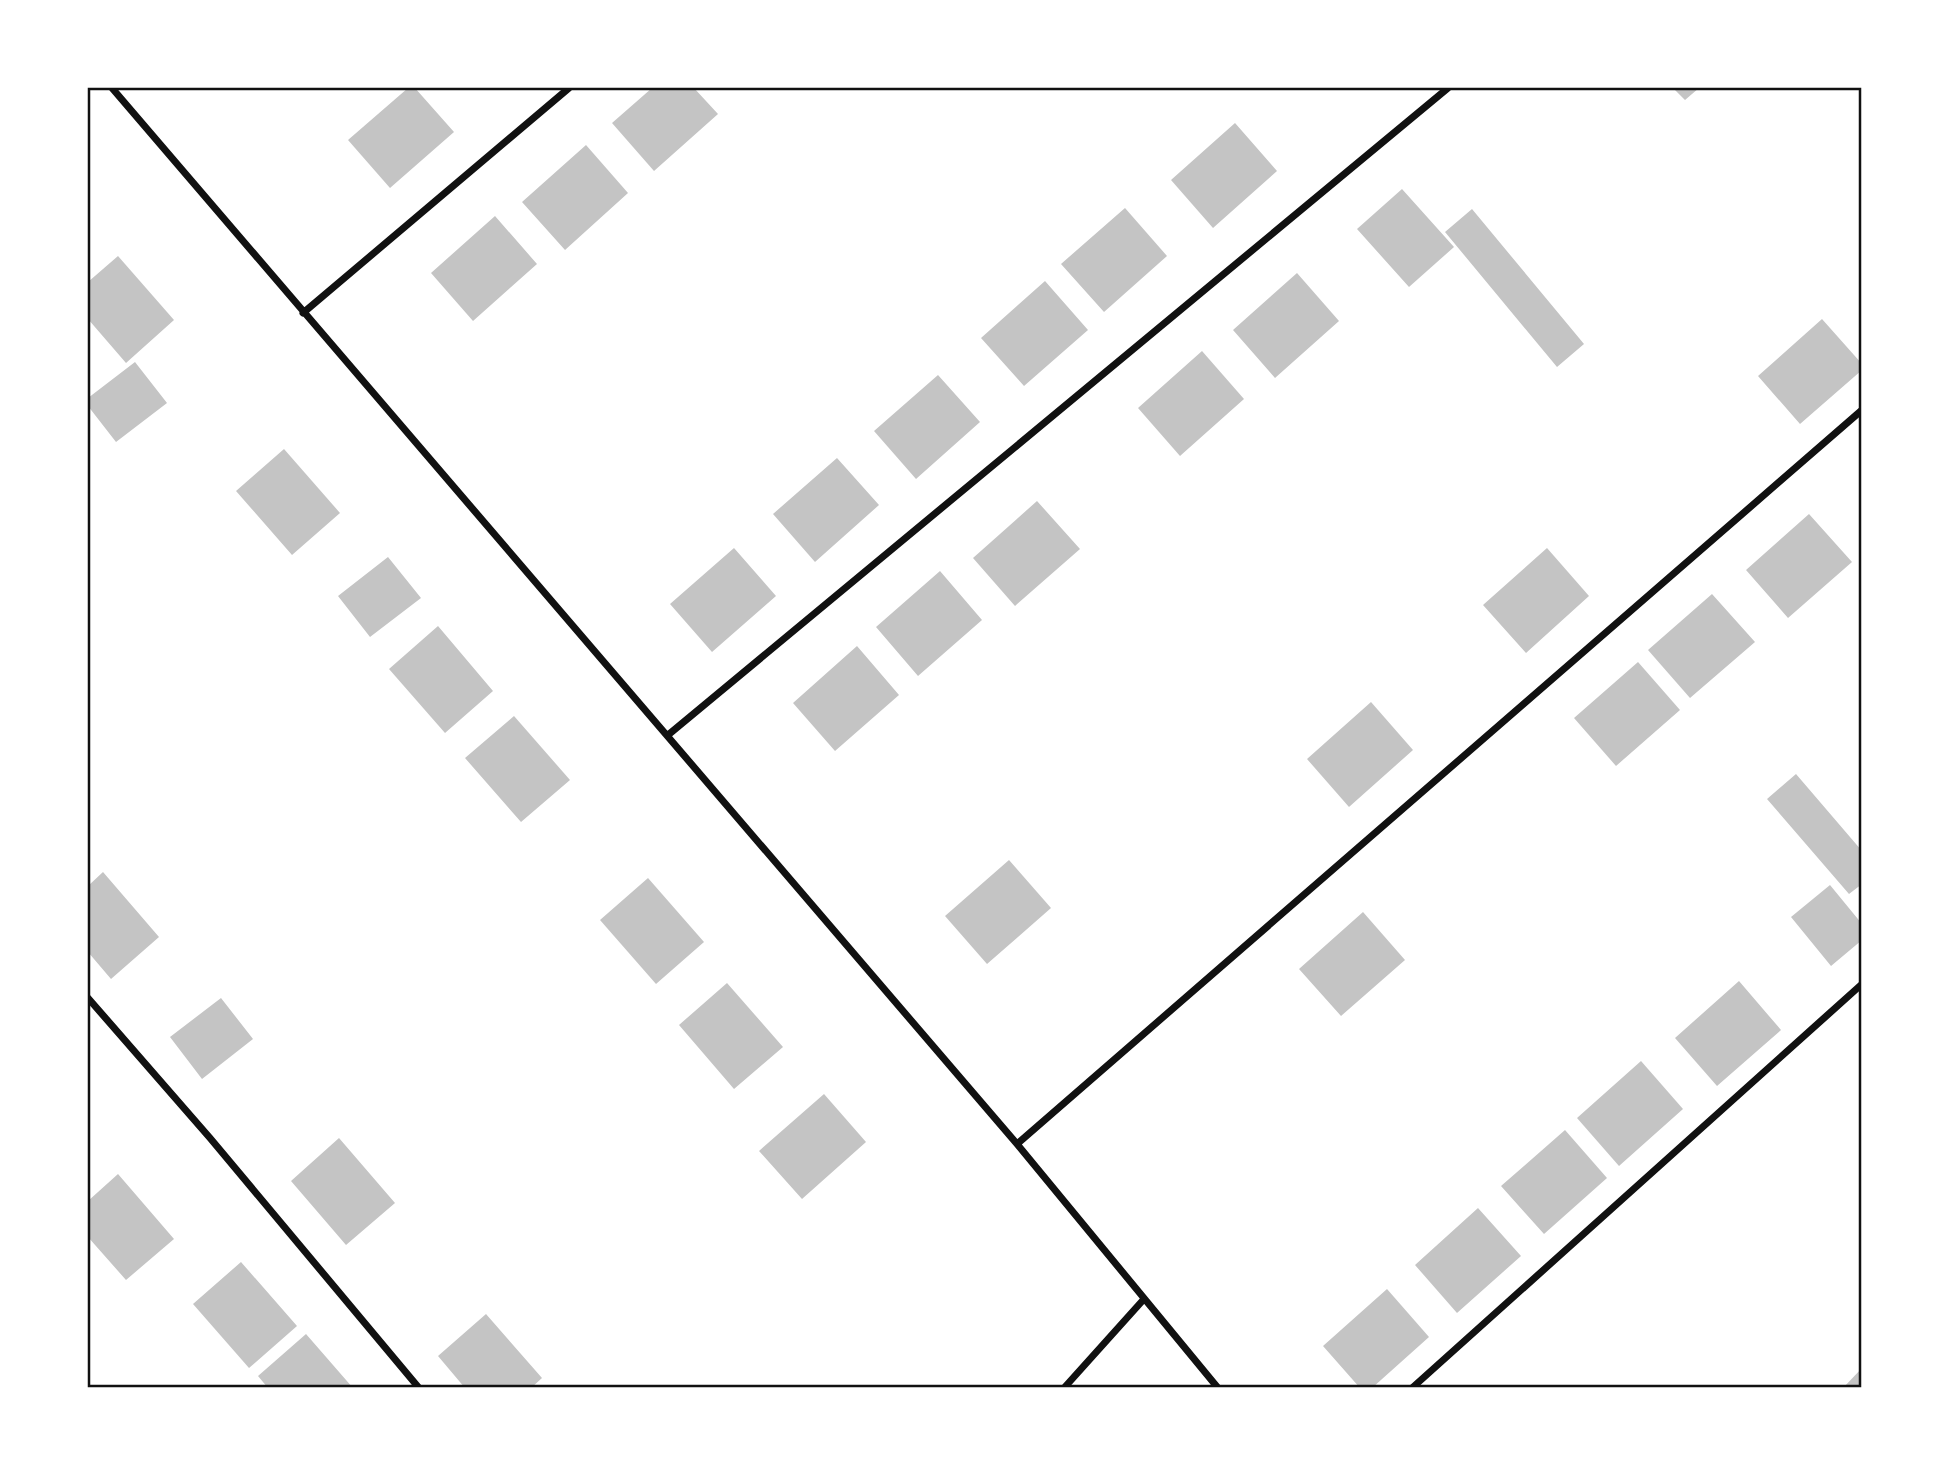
<svg xmlns="http://www.w3.org/2000/svg" width="1949" height="1475" viewBox="0 0 1949 1475" font-family="'Libre Baskerville',serif">
<rect width="100%" height="100%" fill="#fff"/>
<path fill="#c4c4c4" d="M 408,88 L 415,88 L 454,132 L 390,188 L 348,140 Z
M 652,88 L 694,88 L 718,114 L 654,171 L 612,123 Z
M 1673,88 L 1699,88 L 1685,100 Z
M 1235,123 L 1277,171 L 1213,228 L 1171,180 Z
M 586,145 L 628,193 L 565,250 L 522,202 Z
M 1402,189 L 1454,247 L 1409,287 L 1357,229 Z
M 1125,208 L 1167,256 L 1104,312 L 1061,264 Z
M 1472,209 L 1584,344 L 1557,367 L 1445,232 Z
M 495,216 L 537,264 L 473,321 L 431,273 Z
M 118,256 L 174,320 L 126,363 L 88,319 L 88,282 Z
M 1297,273 L 1339,321 L 1275,378 L 1233,330 Z
M 1045,281 L 1088,330 L 1024,386 L 981,338 Z
M 1822,319 L 1862,364 L 1862,370 L 1800,424 L 1758,376 Z
M 1202,351 L 1244,399 L 1180,456 L 1138,408 Z
M 135,362 L 167,403 L 116,442 L 88,406 L 88,398 Z
M 938,375 L 980,422 L 916,479 L 874,431 Z
M 284,449 L 340,513 L 292,555 L 236,491 Z
M 837,458 L 879,505 L 815,562 L 773,514 Z
M 1037,501 L 1080,549 L 1015,606 L 973,558 Z
M 1809,514 L 1852,562 L 1788,618 L 1746,570 Z
M 734,548 L 776,596 L 712,652 L 670,604 Z
M 1547,548 L 1589,596 L 1526,653 L 1483,605 Z
M 388,557 L 421,598 L 370,637 L 338,596 Z
M 940,571 L 982,620 L 918,676 L 876,627 Z
M 1712,594 L 1755,642 L 1690,698 L 1648,650 Z
M 438,626 L 493,691 L 445,733 L 389,669 Z
M 857,646 L 899,695 L 835,751 L 793,703 Z
M 1638,662 L 1680,710 L 1616,766 L 1574,718 Z
M 1371,702 L 1413,750 L 1349,807 L 1307,759 Z
M 514,716 L 570,780 L 521,822 L 465,758 Z
M 1796,774 L 1862,851 L 1862,884 L 1849,894 L 1767,799 Z
M 1009,860 L 1051,908 L 987,964 L 945,916 Z
M 103,872 L 159,937 L 111,979 L 88,952 L 88,886 Z
M 648,878 L 704,942 L 656,984 L 600,920 Z
M 1830,885 L 1862,924 L 1862,940 L 1831,966 L 1791,917 Z
M 1363,912 L 1405,960 L 1341,1016 L 1299,969 Z
M 1739,981 L 1781,1030 L 1717,1086 L 1675,1038 Z
M 727,983 L 783,1047 L 734,1089 L 679,1025 Z
M 221,998 L 253,1039 L 202,1079 L 170,1037 Z
M 1641,1061 L 1683,1109 L 1619,1166 L 1577,1118 Z
M 824,1094 L 866,1142 L 802,1199 L 759,1151 Z
M 1565,1130 L 1607,1178 L 1544,1234 L 1501,1186 Z
M 339,1138 L 395,1203 L 346,1245 L 291,1181 Z
M 118,1174 L 174,1239 L 126,1280 L 88,1237 L 88,1201 Z
M 1478,1208 L 1521,1256 L 1457,1313 L 1415,1265 Z
M 241,1262 L 297,1326 L 249,1368 L 193,1304 Z
M 1387,1289 L 1429,1337 L 1372,1388 L 1360,1388 L 1323,1346 Z
M 486,1314 L 542,1378 L 531,1388 L 465,1388 L 438,1356 Z
M 306,1334 L 353,1388 L 268,1388 L 258,1376 Z
M 1862,1368 L 1862,1388 L 1843,1388 Z"/>
<g fill="none" stroke-linecap="round" stroke-linejoin="round">
<path stroke="#111" stroke-width="7" d="M 112,88 L 1017,1144 L 1218,1388
M 303,313 L 569,88
M 668,735 L 1448,88
M 88,998 L 210,1138 L 419,1388
M 1017,1144 L 1862,410
M 1064,1388 L 1144,1299
M 1412,1388 L 1862,984"/>
</g>
<rect width="1949" height="1475" fill="none" stroke="#ffffff" stroke-width="178"/>
<rect x="89" y="89" width="1771" height="1297" fill="none" stroke="#111" stroke-width="2.5"/>
</svg>
